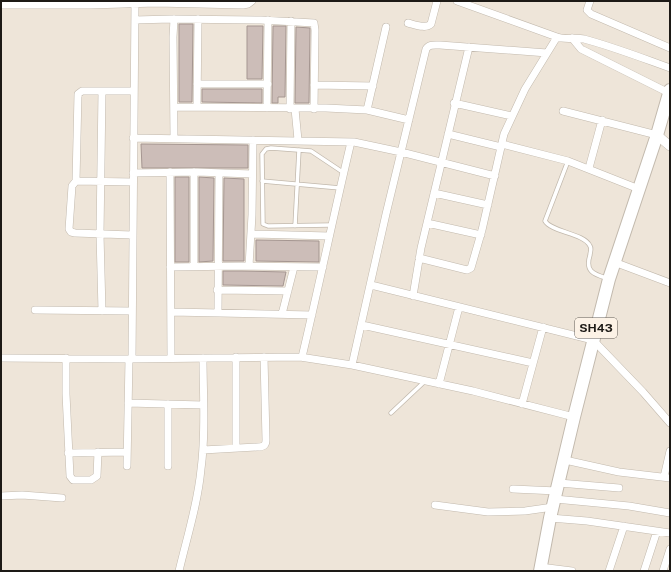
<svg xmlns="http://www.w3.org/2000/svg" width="671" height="572" viewBox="0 0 671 572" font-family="'Public Sans',sans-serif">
<rect width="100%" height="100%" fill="#eee5d9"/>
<path fill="#ccbdb8" stroke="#a59691" d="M 179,24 L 193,24 L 192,102 L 179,102 Z
M 247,26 L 263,26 L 262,79 L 247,79 Z
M 273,26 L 286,26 L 285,97 L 278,97 L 278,103 L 272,103 Z
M 296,27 L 310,28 L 309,103 L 295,103 Z
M 202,89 L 262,89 L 262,103 L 202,102 Z
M 141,144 L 248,145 L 248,168 L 142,168 Z
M 175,177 L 189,177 L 189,262 L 175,262 Z
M 199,177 L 214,178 L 213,261 L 199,262 Z
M 224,178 L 244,179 L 244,261 L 223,261 Z
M 256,240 L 319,241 L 319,262 L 256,261 Z
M 223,271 L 242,271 L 286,272 L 283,286 L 223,285 Z"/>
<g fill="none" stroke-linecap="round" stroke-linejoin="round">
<defs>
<path id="service" d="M 568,161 L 545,221 C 551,232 584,233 590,246 C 592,249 590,252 590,255 C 585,271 593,274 606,278
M 262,181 L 340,188
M 331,225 L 268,226 L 263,224 L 262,154 L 266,149 L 271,148 L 311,151 L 344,173
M 295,226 L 299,150
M 391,413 L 424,382"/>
<path id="minor" d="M 457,1 L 557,37 C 566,40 575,37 584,39 C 614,47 642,58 670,68
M 590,1 L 587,10 L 591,14 L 670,48
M 1,5 L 90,5 L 156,3 L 243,5 L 248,4 L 252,1
M 174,19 L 173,37 L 174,138
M 135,20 L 171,19 L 261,20 L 314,23 L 315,30 L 314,109
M 408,23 C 416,25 426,29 431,24 L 437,1
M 386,27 L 367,110 L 409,120
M 572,38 L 581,49 L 669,93
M 197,84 L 268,84
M 314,85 L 373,86
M 454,103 L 512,116
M 174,107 L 326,108 L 367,110
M 197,107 L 198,19
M 267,108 L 268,20
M 290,109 L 291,21
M 295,109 L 298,140
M 563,111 L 657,135
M 448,134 L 501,147
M 133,138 L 354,142 L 401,152 L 495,176
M 502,144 L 568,161 L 639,189
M 589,168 L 602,120
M 170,172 L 171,358
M 133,173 L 197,172 L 252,174
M 76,181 L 78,94 L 82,91 L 134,91
M 434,193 L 488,205
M 427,223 L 481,235
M 251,234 L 329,236
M 132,235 L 75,233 L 71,232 L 69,229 L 72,186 L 76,181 L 133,182
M 419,258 L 467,270 L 471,268 L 482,230 L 504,134 L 525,89 L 557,37
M 614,262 L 670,283
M 194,266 L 194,172
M 249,266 L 252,215 L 253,140
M 170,267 L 242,266 L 323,267
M 371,285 L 593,340 L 643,392 L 670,423
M 217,290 L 288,291
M 413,296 L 421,248 L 469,47
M 35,310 L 132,311
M 102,311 L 100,234 L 102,91
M 171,312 L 312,315
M 218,313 L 219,173
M 282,314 L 294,267
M 362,325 L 533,363
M 236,357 L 236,448
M 302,357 C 319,286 334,213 351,142
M 1,358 L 129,359 L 300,357 L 352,365 L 473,391 L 574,417
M 66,358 L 66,394 L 70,476 L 73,480 L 91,480 L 97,476 L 98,452
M 132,359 L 135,3
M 352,365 L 386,214 L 426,49 C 429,44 434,45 440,45 L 547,53
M 439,384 L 459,307
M 128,403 L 203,405
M 522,404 L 543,327
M 203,450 L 257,447 C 263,447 266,446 266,440 L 264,357
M 68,453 L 127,452
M 565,460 L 619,472 L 670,478
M 127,466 L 129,359
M 168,466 L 168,404
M 664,477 L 670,451
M 559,483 L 619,488
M 513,489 L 557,491
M 1,496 L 22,495 L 62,498
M 555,499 L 629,506 L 670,513
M 435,505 L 488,512 L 525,511 L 553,507
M 550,518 L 587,521 L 670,533
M 540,567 L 572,571
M 179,571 C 187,537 198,503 201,469 C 206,432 203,394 203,358
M 609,571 L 624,526
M 644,571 L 657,531
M 663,571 L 670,549"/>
<path id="tertiary" d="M 657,135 L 670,146"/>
<path id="primary" d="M 540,571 L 550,518 L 574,417 L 609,279 L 657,135 L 670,90"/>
</defs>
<use href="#service" stroke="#c2b9ad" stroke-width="5"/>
<use href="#minor" stroke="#c2b9ad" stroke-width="8"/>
<use href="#tertiary" stroke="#c2b9ad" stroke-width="10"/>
<use href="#primary" stroke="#c2b9ad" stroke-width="14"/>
<use href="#service" stroke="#fff" stroke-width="3.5"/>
<use href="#minor" stroke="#fff" stroke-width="7"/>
<use href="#tertiary" stroke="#fff" stroke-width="9"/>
<use href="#primary" stroke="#fff" stroke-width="12"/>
</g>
<g text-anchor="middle" stroke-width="3.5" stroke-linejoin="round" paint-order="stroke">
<rect fill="#fcf2e6" stroke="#605b54" stroke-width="1" x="575" y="318" width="42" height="20" rx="3"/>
<g font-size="12" font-weight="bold" fill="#1d1a16">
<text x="596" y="332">SH43</text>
</g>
</g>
<rect width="671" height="572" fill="none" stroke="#1d1a16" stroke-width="4"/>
</svg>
